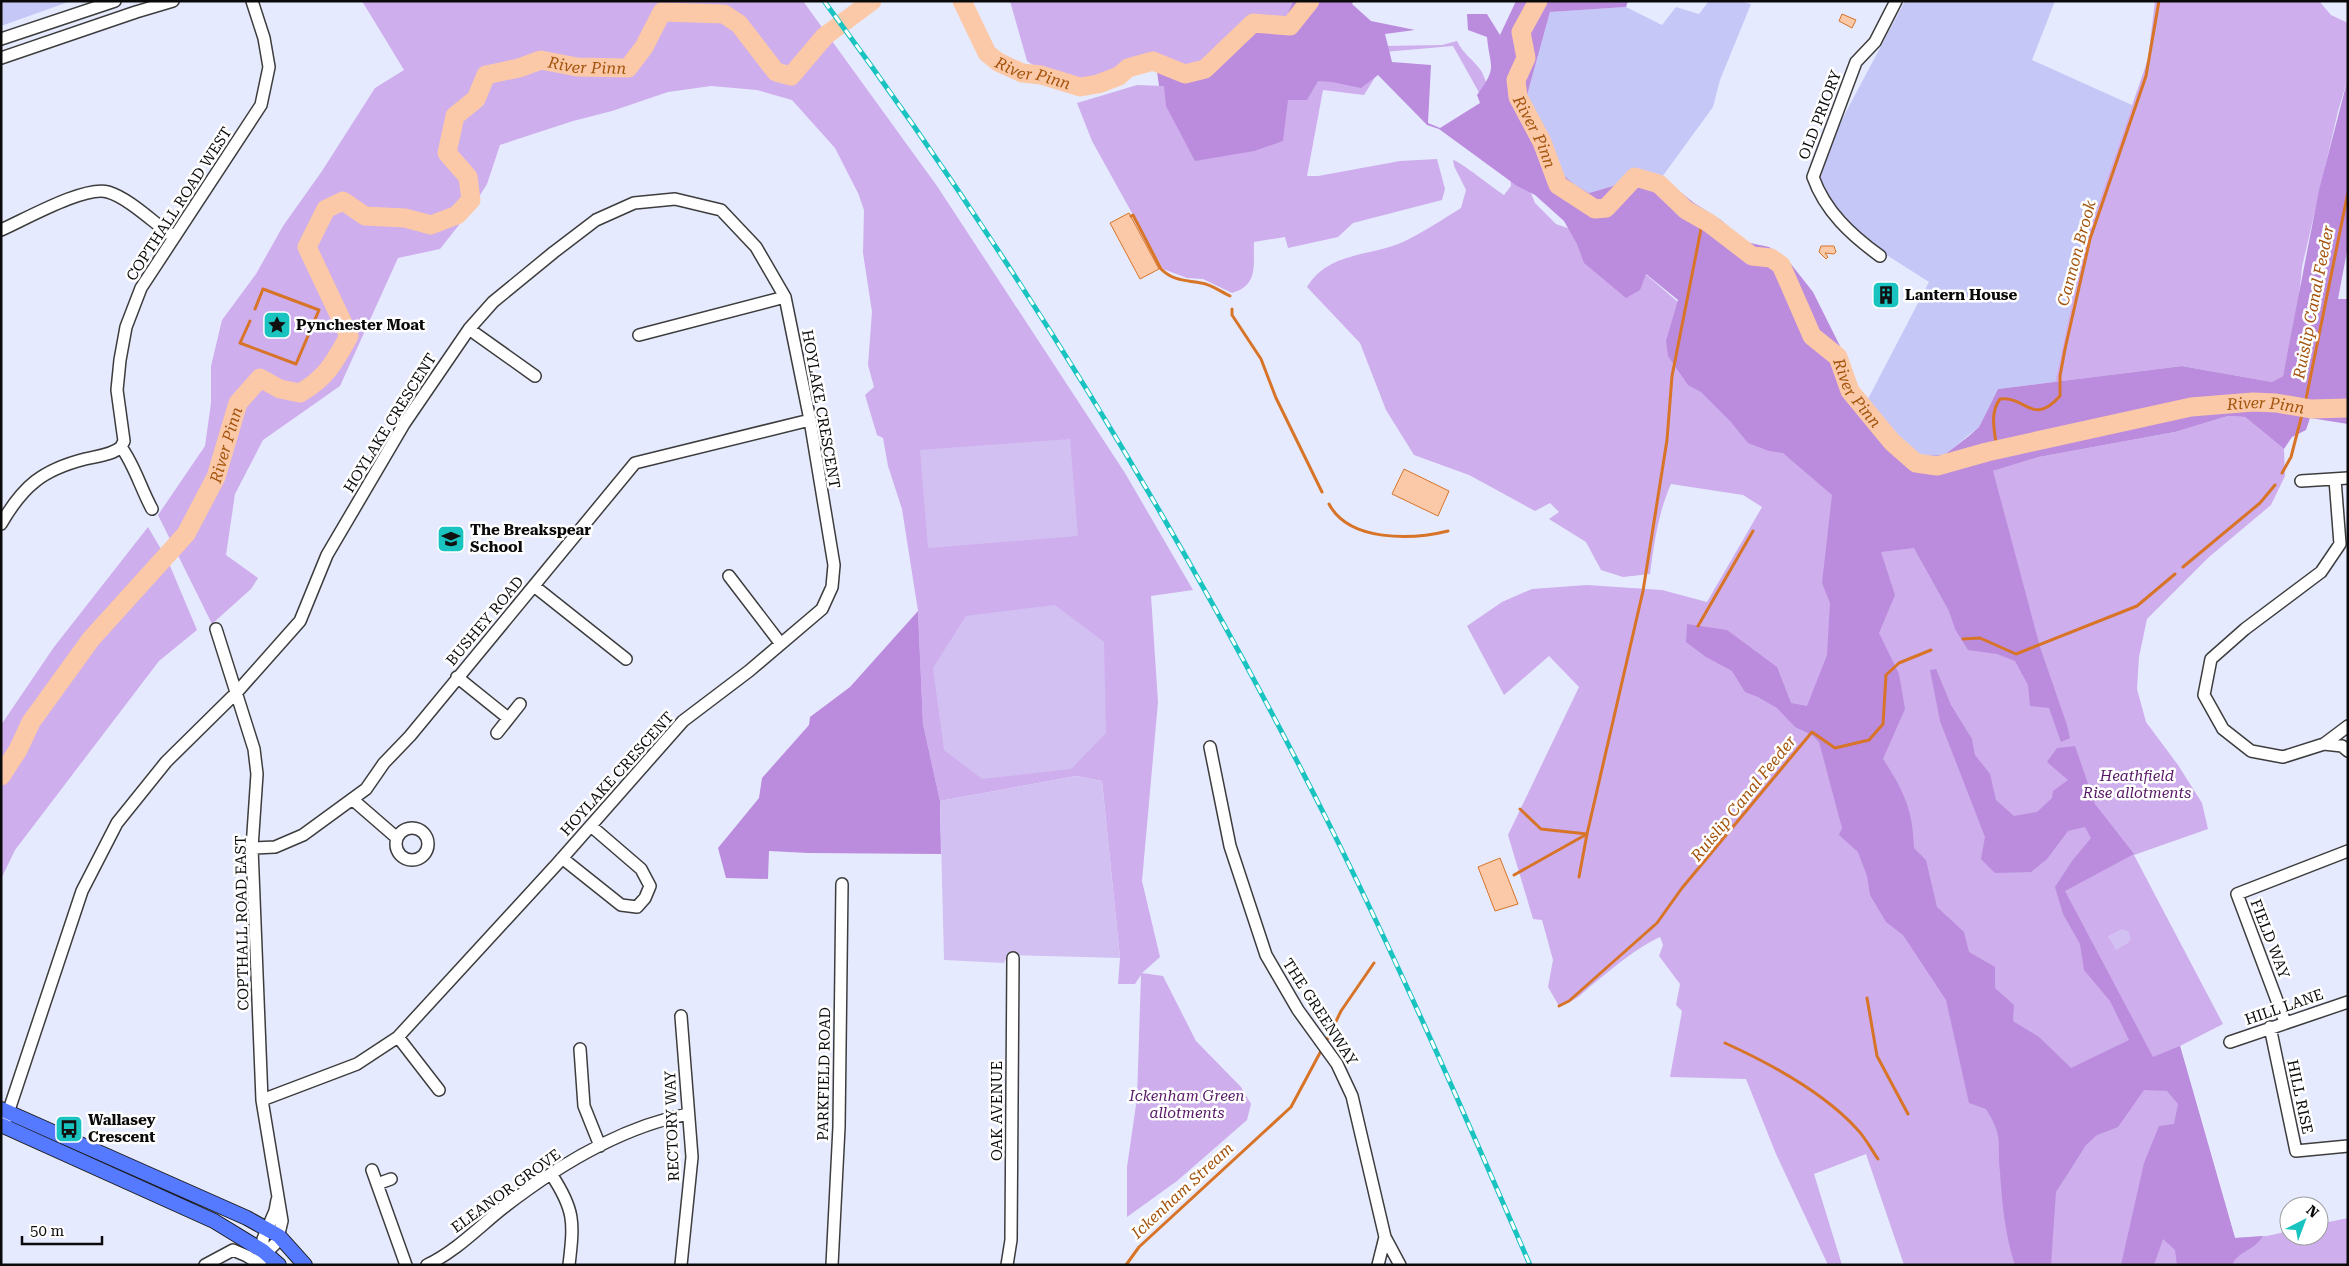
<svg xmlns="http://www.w3.org/2000/svg" width="2349" height="1266" viewBox="0 0 2349 1266" font-family="'Roboto Serif',serif">
<rect width="100%" height="100%" fill="#e6eaff"/>
<path fill="#c5c7f7" d="M 1,1 L 71,1 L 1,26 Z
M 1709,1 L 1740,1 L 1751,4 L 1720,80 L 1713,107 L 1662,177 L 1637,170 L 1613,186 L 1589,193 L 1575,185 L 1562,174 L 1557,157 L 1526,99 L 1550,12 L 1626,7 L 1662,25 L 1676,7 L 1699,14 Z
M 1905,1 L 2055,1 L 2032,60 L 2132,105 L 2084,245 L 2055,382 L 1998,389 L 1979,427 L 1944,455 L 1917,456 L 1904,446 L 1894,431 L 1864,401 L 1869,397 L 1929,282 L 1863,240 L 1835,215 L 1816,177 L 1839,125 Z"/>
<path fill="#ceaeec" d="M 362,1 L 803,1 L 937,186 L 1125,473 L 1193,590 L 1151,596 L 1158,702 L 1142,881 L 1160,957 L 1142,973 L 1163,976 L 1196,1041 L 1241,1087 L 1251,1104 L 1247,1120 L 1177,1181 L 1127,1217 L 1127,1167 L 1137,1098 L 1141,975 L 1135,984 L 1118,984 L 1120,958 L 1102,781 L 1076,776 L 940,801 L 923,724 L 918,611 L 902,509 L 888,466 L 883,438 L 877,435 L 865,395 L 874,387 L 868,365 L 872,312 L 863,253 L 864,210 L 858,193 L 835,148 L 792,100 L 757,90 L 711,86 L 668,92 L 612,111 L 573,121 L 500,145 L 487,184 L 470,211 L 440,249 L 398,258 L 340,386 L 263,440 L 235,494 L 226,555 L 258,578 L 251,589 L 212,624 L 158,515 L 205,446 L 211,403 L 211,366 L 222,320 L 256,274 L 283,226 L 322,171 L 375,88 L 404,70 Z
M 1010,1 L 1293,1 L 1286,17 L 1254,14 L 1218,54 L 1184,71 L 1168,65 L 1155,57 L 1142,58 L 1116,73 L 1096,81 L 1081,84 L 1042,71 L 1027,61 Z
M 2155,1 L 2319,1 L 2331,15 L 2348,23 L 2348,78 L 2338,111 L 2302,267 L 2298,306 L 2283,376 L 2272,382 L 2182,366 L 2055,382 L 2084,245 L 2148,59 Z
M 1457,41 C 1463,54 1474,60 1482,72 L 1535,203 L 1556,224 L 1576,231 L 1629,260 L 1742,357 L 1896,468 L 1993,471 L 2039,457 L 2175,432 L 2228,416 L 2245,417 L 2284,449 L 2285,476 L 2271,505 L 2209,557 L 2147,619 L 2139,657 L 2137,689 L 2146,722 L 2178,765 L 2202,803 L 2208,829 L 2134,855 L 2223,1024 L 2180,1046 L 2235,1238 L 2267,1236 L 2289,1231 L 2289,1236 L 2319,1236 L 2319,1224 L 2348,1218 L 2348,1265 L 1904,1265 L 1866,1154 L 1814,1174 L 1842,1265 L 1828,1265 L 1776,1154 L 1746,1079 L 1670,1077 L 1682,1011 L 1676,1005 L 1680,984 L 1659,956 L 1663,945 L 1660,937 C 1636,948 1613,968 1592,985 C 1579,996 1577,1000 1559,1006 L 1548,987 L 1553,960 L 1542,920 L 1533,919 L 1508,835 L 1579,687 L 1549,656 L 1504,695 L 1467,626 L 1502,602 L 1532,589 L 1587,585 L 1662,590 L 1707,602 L 1762,507 L 1743,495 L 1671,484 C 1658,513 1654,544 1650,574 L 1623,577 L 1601,570 L 1586,542 L 1549,519 L 1559,512 L 1550,503 L 1535,511 L 1469,475 L 1414,455 L 1386,410 L 1360,343 L 1307,287 C 1329,251 1371,257 1405,241 C 1424,232 1443,219 1461,208 L 1466,190 L 1454,166 L 1453,160 C 1458,160 1496,190 1504,195 L 1511,186 L 1509,146 L 1453,46 L 1384,52 L 1379,71 L 1364,95 L 1323,90 L 1307,176 L 1318,176 L 1400,161 L 1437,159 L 1445,189 L 1442,200 L 1353,223 L 1338,237 L 1288,248 L 1285,237 L 1254,242 C 1253,265 1259,285 1232,293 L 1203,279 L 1187,278 L 1163,269 L 1092,141 L 1077,103 L 1137,85 L 1164,86 L 1382,46 L 1442,45 Z
M 148,527 L 168,561 L 197,630 L 159,661 L 15,850 L 1,879 L 1,725 L 54,647 Z"/>
<path fill="#bb8cdd" d="M 1293,1 L 1354,1 L 1352,4 L 1371,21 L 1415,30 L 1385,34 L 1392,62 L 1431,65 L 1428,123 L 1440,128 L 1480,103 L 1477,95 C 1498,66 1490,69 1487,37 L 1468,30 L 1467,14 L 1487,14 L 1500,35 L 1516,1 L 1628,1 L 1626,7 L 1550,12 L 1526,99 L 1557,157 L 1562,174 L 1575,185 L 1589,193 L 1613,186 L 1637,170 L 1662,177 L 1694,203 L 1721,220 L 1746,242 L 1769,247 L 1787,259 L 1813,292 L 1846,358 L 1864,401 L 1894,431 L 1904,446 L 1917,456 L 1944,455 L 1969,436 L 1979,427 L 1998,389 L 2182,366 L 2272,382 L 2283,376 L 2319,190 L 2348,78 L 2348,246 L 2338,299 L 2348,299 L 2348,424 L 2310,418 L 2306,430 L 2292,437 L 2284,449 L 2245,417 L 2228,416 L 2175,432 L 2039,457 L 1993,471 L 2040,647 L 2067,725 L 2070,738 L 2061,742 L 2049,708 L 2030,706 L 2028,685 L 2015,661 L 1997,654 L 1968,650 L 1955,629 L 1949,611 L 1914,548 L 1881,552 L 1895,595 L 1879,633 L 1899,674 L 1905,709 L 1883,759 C 1904,791 1913,810 1914,848 L 1926,860 L 1937,907 L 1964,932 L 1969,952 L 1995,967 L 1995,988 L 2014,1005 L 2013,1021 L 2039,1037 L 2071,1068 L 2129,1040 L 2110,1001 L 2084,970 L 2080,944 L 2063,914 L 2055,887 L 2072,861 L 2091,838 L 2085,827 L 2068,831 L 2047,859 L 2031,872 L 1995,873 L 1981,859 L 1985,837 L 1940,721 L 1930,670 L 1936,669 L 1951,705 L 1972,739 L 1975,755 L 1990,774 L 1996,800 L 2014,816 L 2037,812 L 2052,798 L 2053,791 L 2068,780 L 2047,762 L 2057,748 L 2075,746 L 2095,804 L 2134,854 L 2065,891 L 2153,1057 L 2180,1046 L 2235,1238 L 2263,1236 C 2253,1252 2239,1250 2232,1265 L 2177,1265 L 2175,1250 L 2163,1239 L 2154,1265 L 2121,1265 L 2144,1163 L 2159,1126 L 2174,1124 L 2178,1104 L 2167,1091 L 2144,1090 L 2118,1127 L 2097,1135 L 2086,1145 L 2056,1192 L 2051,1265 L 2015,1265 C 2005,1235 2002,1203 2000,1172 C 1997,1141 2004,1138 1986,1109 L 1969,1103 L 1946,1000 L 1903,935 L 1886,922 L 1870,895 L 1867,876 L 1858,852 L 1839,835 L 1842,828 L 1819,742 L 1812,735 L 1795,727 L 1777,708 L 1758,697 L 1745,692 L 1732,671 L 1706,657 L 1686,642 L 1687,624 L 1727,630 L 1777,667 L 1791,703 L 1807,706 L 1827,655 L 1830,603 L 1822,583 L 1832,495 L 1783,453 L 1769,451 L 1748,443 L 1730,421 L 1701,392 L 1688,385 L 1668,356 L 1666,341 L 1678,300 L 1646,274 L 1640,290 L 1626,298 L 1584,263 L 1577,244 L 1564,221 L 1535,195 L 1517,186 L 1439,129 L 1427,125 L 1378,75 L 1361,88 L 1332,82 L 1318,81 L 1307,100 L 1288,100 L 1283,141 L 1254,151 L 1195,161 L 1166,106 L 1164,86 L 1159,86 L 1155,57 L 1168,65 L 1184,71 L 1218,54 L 1254,14 L 1286,17 Z
M 918,611 L 923,724 L 940,801 L 941,854 L 808,853 L 769,851 L 768,879 L 726,878 L 718,848 L 759,798 L 762,778 L 809,725 L 810,717 L 850,687 Z"/>
<path fill="#d3c0f2" d="M 1070,439 L 1078,536 L 928,548 L 920,450 Z
M 1055,605 L 1104,642 L 1106,733 L 1071,769 L 982,779 L 944,750 L 933,668 L 966,616 Z
M 1076,776 L 1102,781 L 1120,958 L 1008,955 L 1004,963 L 944,960 L 940,801 Z
M 2122,929 L 2128,931 L 2131,939 L 2128,943 L 2116,950 L 2108,936 Z"/>
<path fill="#fbc9a7" stroke="#d77428" d="M 1842,14 L 1856,20 L 1852,28 L 1839,21 Z
M 1129,213 L 1159,269 L 1140,279 L 1110,223 Z
M 1821,246 L 1834,246 L 1836,252 L 1834,254 L 1825,253 L 1828,257 L 1826,259 L 1819,252 Z
M 1404,469 L 1449,491 L 1438,516 L 1392,494 Z
M 1500,858 L 1518,904 L 1495,911 L 1478,867 Z"/>
<g fill="none" stroke-linecap="round" stroke-linejoin="round">
<path stroke="#d77428" stroke-width="3" d="M 1131,216 L 1133,215 L 1161,269 C 1173,281 1186,280 1201,283 C 1211,284 1221,292 1230,296
M 1232,309 L 1232,315 L 1261,359 L 1276,398 L 1322,492
M 250,321 L 240,343 L 296,364 L 319,310 L 263,289 L 255,309
M 1997,450 C 1995,433 1989,413 2000,399 C 2027,396 2032,427 2060,396 L 2060,376 L 2065,349 L 2090,239 L 2146,76 L 2159,1
M 2282,473 L 2291,457 L 2306,399 L 2348,192
M 1329,504 C 1349,542 1412,540 1448,531
M 2183,567 L 2260,503 L 2275,485
M 1698,626 L 1753,531
M 1963,639 L 1980,638 L 2016,654 L 2137,606 L 2175,574
M 1520,809 L 1541,829 L 1587,834 L 1579,877
M 1514,875 L 1587,834 L 1643,591 L 1667,440 L 1672,376 L 1703,219
M 1867,998 L 1877,1056 L 1908,1114
M 1559,1006 L 1569,1001 L 1657,923 L 1682,888 L 1812,732 L 1835,748 L 1869,740 L 1883,724 L 1886,675 L 1899,663 L 1931,650
M 1725,1043 C 1769,1063 1823,1092 1856,1128 C 1865,1137 1871,1149 1878,1159
M 1325,1044 L 1341,1011 L 1374,963
M 1126,1265 L 1139,1247 L 1291,1107 L 1322,1049"/>
<g stroke="#fbc9a7" stroke-width="19">
<path id="s1" d="M 962,1 L 987,53 L 998,62 L 1022,73 L 1041,75 L 1080,87 L 1098,84 L 1119,76 L 1128,68 L 1153,61 L 1185,74 L 1205,69 L 1253,23 L 1290,26 L 1310,1"/>
<path id="s2" d="M 1538,1 L 1521,32 L 1526,58 L 1516,80 L 1518,97 L 1542,142 L 1558,185 L 1595,209 L 1606,208 L 1635,177 L 1659,184 L 1686,210 L 1709,223 L 1752,256 L 1771,258 L 1781,265 L 1812,336 L 1838,357 L 1850,391 L 1892,442 L 1916,463 L 1937,466 L 1987,452 L 2191,407 L 2253,402 L 2276,403 L 2311,409 L 2348,408"/>
<path id="s3" d="M 1,776 L 18,750 L 31,722 L 91,639 L 186,534 L 216,477 L 238,403 L 260,378 L 280,389 L 300,393 C 327,377 334,363 349,336 L 307,247 L 326,209 L 343,201 L 365,216 L 405,218 L 431,225 L 457,215 L 471,200 L 468,177 L 447,153 L 455,116 L 476,99 L 486,75 L 519,68 L 541,60 L 577,67 L 628,68 L 644,47 L 662,12 L 724,14 L 739,24 L 776,72 L 791,76 L 825,36 L 872,1"/>
</g>
<defs>
<path id="minor" d="M 1,39 L 115,1
M 1,58 L 136,12 L 173,1
M 1,230 C 24,220 85,185 108,192 C 129,198 155,224 174,237
M 1880,256 C 1851,235 1825,211 1813,177 L 1856,62 L 1875,42 L 1896,1
M 469,329 L 535,376
M 639,335 L 785,297
M 2335,479 L 2340,544 L 2321,572 L 2245,629 L 2211,659 L 2204,695 L 2223,729 L 2251,751 L 2283,757 L 2324,744 L 2348,726
M 2301,481 L 2348,478
M 152,509 C 141,489 134,464 121,447 L 124,441 L 117,390 L 120,360 L 126,327 L 141,288 L 261,105 L 269,67 L 264,38 L 252,1
M 1,524 C 23,486 42,470 85,459 C 97,456 112,455 121,447
M 729,576 L 781,644
M 534,586 L 626,659
M 216,629 L 254,749 L 257,774 L 252,848 L 262,1100 L 282,1221 L 277,1242 L 270,1249 L 263,1251
M 457,677 L 508,718
M 497,733 L 520,704
M 2324,744 L 2342,746 L 2348,751
M 1210,747 L 1230,846 L 1266,955 L 1298,1010 L 1337,1064 L 1352,1096 L 1385,1237 L 1378,1265
M 352,799 L 397,838
M396 844a16 16 0 1 1 32 0a16 16 0 1 1-32 0Z
M 252,848 L 275,847 L 303,835 L 366,789 L 384,763 L 410,736 L 635,463 L 810,420
M 562,858 L 621,905 L 637,907 L 645,898 L 650,886 L 641,869 L 591,826
M 2285,1022 L 2237,894 L 2348,851
M 2270,1027 L 2296,1151 L 2348,1146
M 398,1037 L 439,1090
M 2230,1042 L 2348,1002
M 580,1049 L 584,1106 L 600,1146
M 6,1119 L 82,891 L 117,823 L 166,762 L 237,692 L 300,621 L 327,555 L 404,424 L 469,329 L 493,302 L 554,252 L 596,220 L 634,203 L 675,199 L 721,210 L 756,247 L 785,297 L 810,420 L 834,565 L 832,587 L 822,609 L 749,671 L 683,721 L 557,864 L 398,1037 L 357,1064 L 262,1100
M 372,1170 L 406,1265
M 551,1174 C 575,1210 574,1222 569,1265
M 377,1184 L 391,1179
M 1385,1237 L 1400,1265
M 257,1262 L 263,1251 L 263,1239 L 275,1211 L 277,1200
M 205,1265 L 233,1250 L 247,1256 L 261,1265
M 427,1265 C 455,1252 479,1227 503,1208 C 557,1166 621,1127 688,1114
M 681,1265 L 692,1157 L 681,1016
M 832,1265 L 839,1127 L 842,884
M 1007,1265 L 1011,1240 L 1013,958"/>
<path id="major" d="M 1,1109 L 247,1218 L 279,1236 L 305,1265
M 1,1125 L 214,1221 L 263,1251 L 279,1265"/>
</defs>
<use href="#minor" stroke="#3d3d3d" stroke-width="14"/>
<use href="#major" stroke="#1b1b1b" stroke-width="16"/>
<use href="#minor" stroke="#fff" stroke-width="11"/>
<use href="#major" stroke="#567aff" stroke-width="14"/>
<defs>
<path id="rail" d="M 824,1 C 1015,259 1183,534 1327,820 C 1400,966 1465,1115 1530,1265"/>
</defs>
<use href="#rail" stroke="#19c3c0" stroke-width="5"/>
<use href="#rail" stroke="#fff" stroke-width="3" stroke-dasharray="9" stroke-linecap="butt"/>
</g>
<defs>
<symbol id="building-square" viewBox="-11 -11 22 22"><rect x="-9" y="-9" width="18" height="18" rx="4" fill="#19c3c0" stroke="#fff"/><path d="M-4-6H4V6H1V3H-1V6H-4ZM-2.5-4.3h1.7v1.8h-1.7ZM.8-4.3h1.7v1.8H.8ZM-2.5-1h1.7V.8h-1.7ZM.8-1h1.7V.8H.8Z" fill="#111"/></symbol>
<symbol id="sight-square" viewBox="-11 -11 22 22"><rect x="-9" y="-9" width="18" height="18" rx="4" fill="#19c3c0" stroke="#fff"/><path d="M0-6L1.8-2.2L6-1.7L2.9 1.2L3.7 5.4L0 3.3L-3.7 5.4L-2.9 1.2L-6-1.7L-1.8-2.2Z" fill="#111"/></symbol>
<symbol id="school-square" viewBox="-11 -11 22 22"><rect x="-9" y="-9" width="18" height="18" rx="4" fill="#19c3c0" stroke="#fff"/><path d="M0-5L7-2L0 1L-7-2ZM-4 1L0 2.5L4 1V4Q0 6-4 4Z" fill="#111"/></symbol>
<symbol id="bus-square" viewBox="-11 -11 22 22"><rect x="-9" y="-9" width="18" height="18" rx="4" fill="#19c3c0" stroke="#fff"/><path d="M-5-6H5V4H4V6H2V4H-2V6H-4V4H-5ZM-3.5-4V0h7V-4ZM-3.5 1.2v1.5H-2V1.2ZM2 1.2v1.5H3.5V1.2Z" fill="#111"/></symbol>
</defs>
<g fill-rule="evenodd">
<use href="#building-square" x="1870" y="279" width="32" height="32"/>
<use href="#sight-square" x="261" y="309" width="32" height="32"/>
<use href="#school-square" x="435" y="523" width="32" height="32"/>
<use href="#bus-square" x="53" y="1113" width="32" height="32"/>
</g>
<g text-anchor="middle" stroke-width="5" stroke-linejoin="round" paint-order="stroke">
<g font-size="15" fill="#0a0a0a" stroke="#fff">
<text transform="translate(1820 115) rotate(-69)" y="5">OLD PRIORY</text>
<text transform="translate(179 204) rotate(-57)" y="5">COPTHALL ROAD WEST</text>
<text transform="translate(821 409) rotate(80)" y="5">HOYLAKE CRESCENT</text>
<text transform="translate(390 423) rotate(-58)" y="5">HOYLAKE CRESCENT</text>
<text transform="translate(485 621) rotate(-50)" y="5">BUSHEY ROAD</text>
<text transform="translate(617 774) rotate(-48)" y="5">HOYLAKE CRESCENT</text>
<text transform="translate(242 923) rotate(-91)" y="5">COPTHALL ROAD EAST</text>
<text transform="translate(2270 939) rotate(69)" y="5">FIELD WAY</text>
<text transform="translate(2284 1007) rotate(-19)" y="5">HILL LANE</text>
<text transform="translate(1320 1012) rotate(57)" y="5">THE GREENWAY</text>
<text transform="translate(824 1074) rotate(-89)" y="5">PARKFIELD ROAD</text>
<text transform="translate(2300 1097) rotate(78)" y="5">HILL RISE</text>
<text transform="translate(997 1111) rotate(-90)" y="5">OAK AVENUE</text>
<text transform="translate(672 1126) rotate(-92)" y="5">RECTORY WAY</text>
<text transform="translate(506 1191) rotate(-36)" y="5">ELEANOR GROVE</text>
</g>
<g font-size="15" font-weight="bold" fill="#0a0a0a" stroke="#fff" text-anchor="start">
<text x="1905" y="300">Lantern House</text>
<text x="296" y="330">Pynchester Moat</text>
<text x="470" y="535">The Breakspear<tspan x="470" dy="17">School</tspan></text>
<text x="88" y="1125">Wallasey<tspan x="88" dy="17">Crescent</tspan></text>
</g>
<g font-size="15" font-style="italic" fill="#571765" stroke="#fff">
<text x="2137" y="781">Heathfield<tspan x="2137" dy="17">Rise allotments</tspan></text>
<text x="1187" y="1101">Ickenham Green<tspan x="1187" dy="17">allotments</tspan></text>
</g>
<g font-size="16" font-style="italic" fill="#a3530c" stroke="#fff">
<text dy="6" stroke="none"><textPath href="#s3" startOffset="1152">River Pinn</textPath></text>
<text dy="6" stroke="none"><textPath href="#s1" startOffset="109">River Pinn</textPath></text>
<text dy="6" stroke="none"><textPath href="#s2" startOffset="142">River Pinn</textPath></text>
<text transform="translate(2076 253) rotate(-75)" y="6">Cannon Brook</text>
<text transform="translate(2313 302) rotate(-79)" y="6">Ruislip Canal Feeder</text>
<text dy="6" stroke="none"><textPath href="#s2" startOffset="624">River Pinn</textPath></text>
<text dy="6" stroke="none"><textPath href="#s2" startOffset="1074">River Pinn</textPath></text>
<text dy="6" stroke="none"><textPath href="#s3" startOffset="404">River Pinn</textPath></text>
<text transform="translate(1743 798) rotate(-51)" y="6">Ruislip Canal Feeder</text>
<text transform="translate(1182 1190) rotate(-43)" y="6">Ickenham Stream</text>
</g>
</g>
<rect width="2349" height="1266" fill="none" stroke="#0a0a0a" stroke-width="5"/>
<g transform="translate(2304 1221) rotate(42)"><circle r="24" fill="#ffffff" stroke="#9d9d9d"/>
<path d="M0-4L9 19L0 12L-9 19Z" fill="#19c3c0"/>
<text y="-8" font-size="14" font-weight="bold" text-anchor="middle" fill="#0a0a0a">N</text>
</g>
<path d="M22 1236v8h80v-8" fill="none" stroke="#0a0a0a" stroke-width="2.5"/>
<text x="30" y="1236" font-size="15" fill="#0a0a0a" stroke="#ffffff" stroke-width="4" paint-order="stroke">50 m</text>
</svg>
